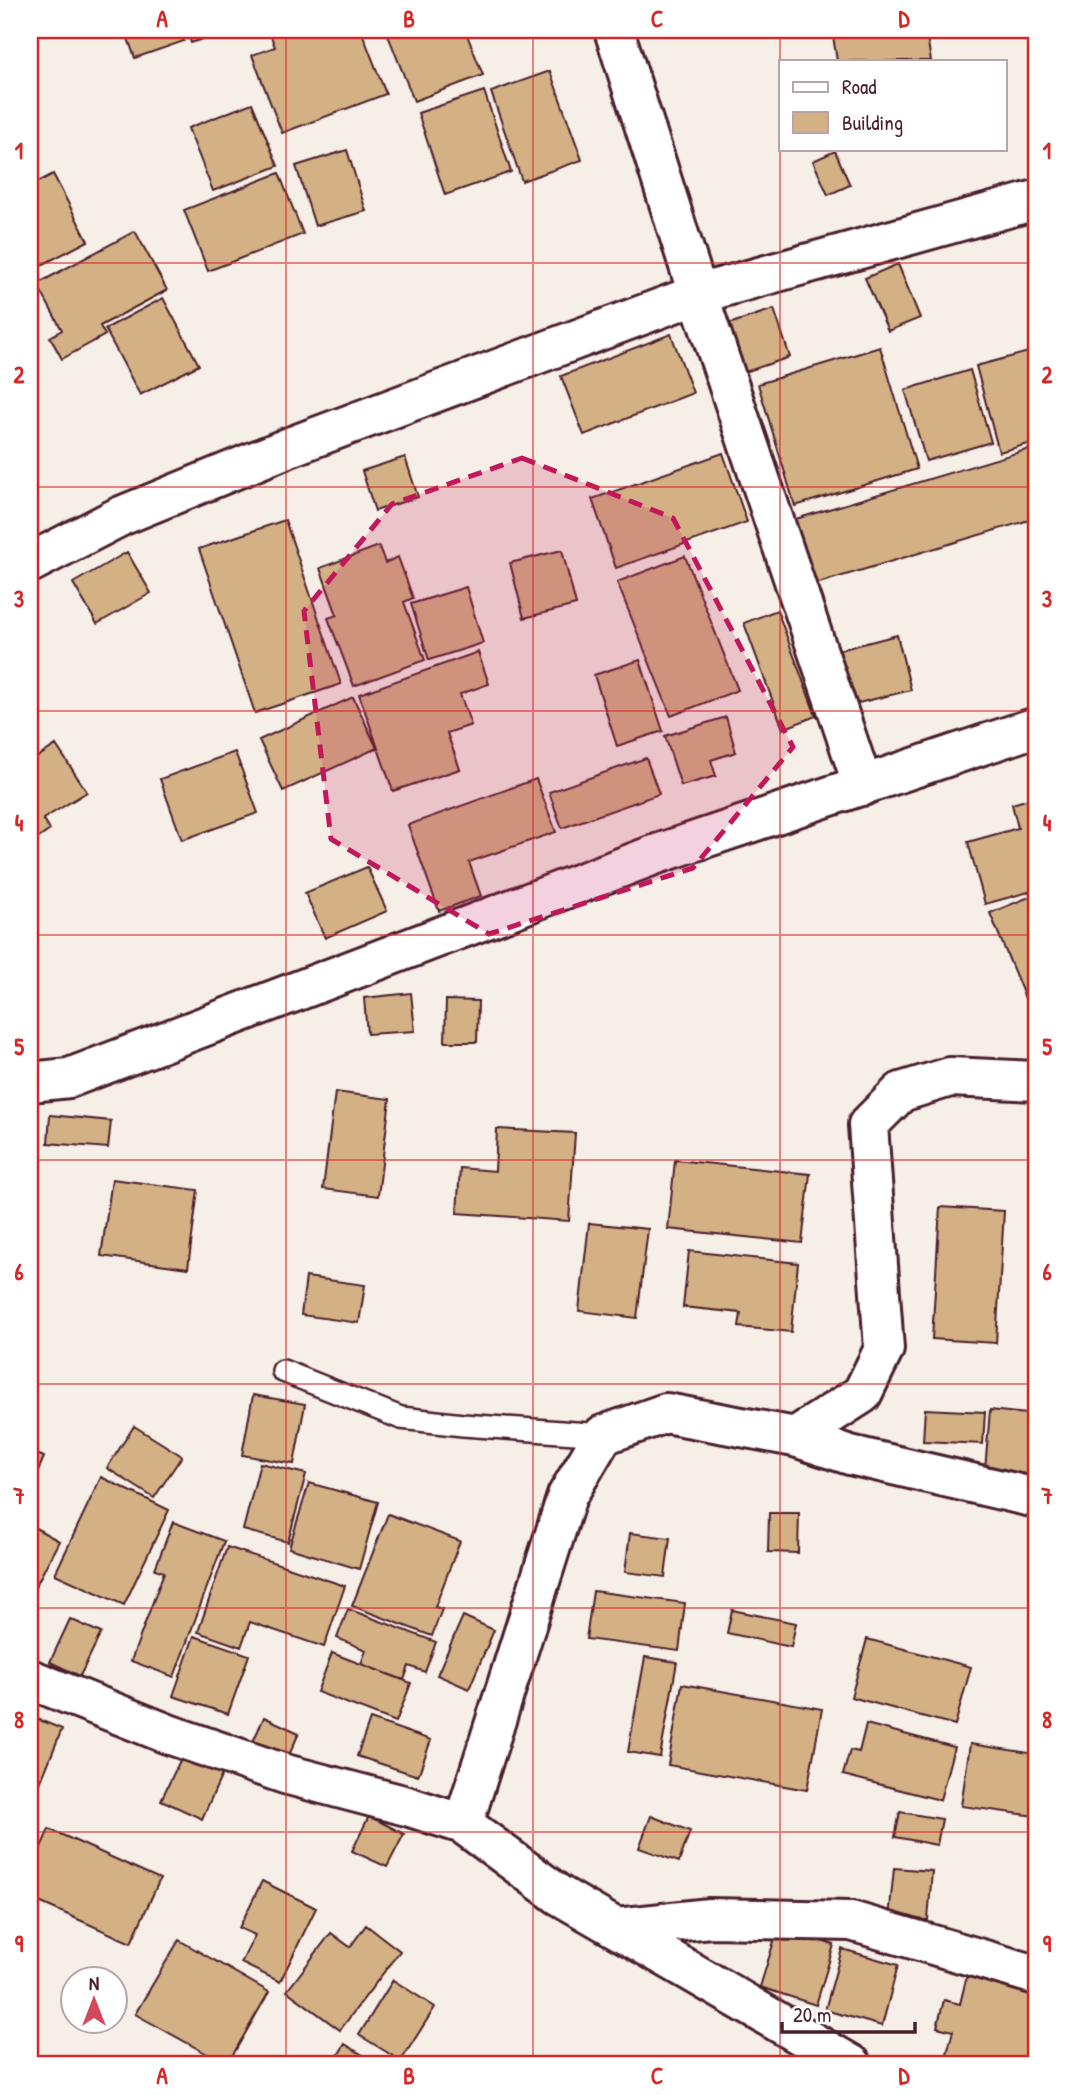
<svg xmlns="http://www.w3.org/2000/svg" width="1066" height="2095" viewBox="0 0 1066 2095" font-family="'Patrick Hand',sans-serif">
<rect width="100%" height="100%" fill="#f6efe7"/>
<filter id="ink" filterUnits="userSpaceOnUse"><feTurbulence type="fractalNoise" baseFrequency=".0143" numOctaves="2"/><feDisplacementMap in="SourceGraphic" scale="14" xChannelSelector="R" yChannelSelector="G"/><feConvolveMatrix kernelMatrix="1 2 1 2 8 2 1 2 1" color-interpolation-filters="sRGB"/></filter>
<g filter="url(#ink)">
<path fill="#d3b185" stroke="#4a1f2b" stroke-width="2" d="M 125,30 L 180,30 L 184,41 L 135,58 Z
M 187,30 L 225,30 L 226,31 L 191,43 Z
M 272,30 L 311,30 L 312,33 L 320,30 L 361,30 L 386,94 L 282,133 L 252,55 L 275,47 L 269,31 Z
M 386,30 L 465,30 L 483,75 L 414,101 Z
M 832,30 L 926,30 L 931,61 L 837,61 Z
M 550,71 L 582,160 L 522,181 L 491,92 Z
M 484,91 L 511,172 L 445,195 L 418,113 Z
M 252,103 L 278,166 L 213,191 L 188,128 Z
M 347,150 L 366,211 L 315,226 L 296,166 Z
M 835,151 L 850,185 L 828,195 L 813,161 Z
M 279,173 L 303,234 L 208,271 L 184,210 Z
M 53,174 L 88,241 L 30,271 L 30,186 Z
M 135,231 L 167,290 L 100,326 L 105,335 L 62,359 L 50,337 L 62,330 L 37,284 Z
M 898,264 L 920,318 L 888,331 L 865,278 Z
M 163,298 L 199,365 L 140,395 L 105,329 Z
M 774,309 L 790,357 L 742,373 L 726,325 Z
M 671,334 L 693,393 L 584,435 L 561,376 Z
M 880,347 L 917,469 L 795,506 L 758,384 Z
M 1036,350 L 1036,442 L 999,452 L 976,366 Z
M 970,370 L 991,442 L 926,461 L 905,390 Z
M 1036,447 L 1036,518 L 809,586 L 789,521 Z
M 723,453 L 747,522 L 616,568 L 592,499 Z
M 405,457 L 418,497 L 375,511 L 362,471 Z
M 285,520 L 341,684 L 255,713 L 199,549 Z
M 379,546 L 385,563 L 398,557 L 413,598 L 404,602 L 425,660 L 354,686 L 328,618 L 337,615 L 320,568 Z
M 562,550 L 576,605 L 524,618 L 510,563 Z
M 127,552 L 151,593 L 97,624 L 73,583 Z
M 685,556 L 738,690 L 671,716 L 617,582 Z
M 466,587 L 483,643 L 429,660 L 411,604 Z
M 777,610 L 816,716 L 783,729 L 744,623 Z
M 897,635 L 911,690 L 846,706 L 832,652 Z
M 478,652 L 489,684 L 460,694 L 471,725 L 447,733 L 460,769 L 393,791 L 359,694 Z
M 640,660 L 663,731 L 617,746 L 594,675 Z
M 353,697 L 377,748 L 283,791 L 259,740 Z
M 726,717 L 736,752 L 711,760 L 716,776 L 681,786 L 665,736 Z
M 56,745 L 87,792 L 43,819 L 50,830 L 30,844 L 30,762 Z
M 235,752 L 258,813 L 182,840 L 160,779 Z
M 646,758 L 659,794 L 562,828 L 549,792 Z
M 536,779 L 556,832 L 469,862 L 481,896 L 439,911 L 408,825 Z
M 1036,797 L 1036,890 L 985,904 L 968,842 L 1018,828 L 1012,804 Z
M 367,867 L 387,911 L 325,938 L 305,893 Z
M 1034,895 L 1036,901 L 1036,1019 L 1034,1020 L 990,913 Z
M 411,993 L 415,1031 L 367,1034 L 364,998 Z
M 446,1000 L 478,1001 L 477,1042 L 445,1042 Z
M 335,1092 L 390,1099 L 378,1196 L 323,1189 Z
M 50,1115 L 111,1121 L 108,1148 L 48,1143 Z
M 497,1129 L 575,1133 L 569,1221 L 457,1213 L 460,1168 L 495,1171 Z
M 675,1160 L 810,1174 L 802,1243 L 668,1229 Z
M 112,1179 L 198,1190 L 188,1268 L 101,1256 Z
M 940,1207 L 1004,1211 L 996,1343 L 932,1339 Z
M 589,1223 L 648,1229 L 637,1318 L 579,1311 Z
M 689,1251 L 798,1263 L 791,1332 L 739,1327 L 741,1313 L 683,1307 Z
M 306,1277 L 365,1285 L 359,1323 L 301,1315 Z
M 253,1395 L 305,1404 L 294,1464 L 242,1455 Z
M 925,1409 L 985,1412 L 983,1444 L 923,1441 Z
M 990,1410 L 1036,1415 L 1036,1475 L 985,1470 Z
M 134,1426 L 182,1456 L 154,1498 L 107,1468 Z
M 30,1451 L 44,1457 L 30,1490 Z
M 260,1463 L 306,1474 L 288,1542 L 243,1530 Z
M 101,1477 L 169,1510 L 124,1605 L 55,1574 Z
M 309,1483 L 378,1502 L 359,1569 L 289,1548 Z
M 769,1513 L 799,1513 L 798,1553 L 768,1552 Z
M 388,1514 L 460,1541 L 435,1607 L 442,1609 L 432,1636 L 352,1606 Z
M 173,1522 L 224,1541 L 174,1677 L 131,1661 L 164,1572 L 155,1569 Z
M 30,1525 L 59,1541 L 30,1597 Z
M 630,1533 L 670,1538 L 665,1577 L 625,1572 Z
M 227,1547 L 345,1586 L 324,1647 L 250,1622 L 241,1647 L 198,1632 Z
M 593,1591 L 685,1603 L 679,1651 L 586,1639 Z
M 348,1609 L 436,1642 L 425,1672 L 409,1666 L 404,1680 L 361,1664 L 366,1650 L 337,1638 Z
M 732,1610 L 796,1623 L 791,1647 L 727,1633 Z
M 463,1616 L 494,1630 L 469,1689 L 437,1675 Z
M 70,1619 L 101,1633 L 80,1676 L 50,1662 Z
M 194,1636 L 249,1655 L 228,1714 L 173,1696 Z
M 867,1639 L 971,1667 L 955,1725 L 851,1697 Z
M 332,1653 L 411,1683 L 396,1722 L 317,1692 Z
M 645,1657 L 677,1662 L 660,1757 L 628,1752 Z
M 682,1684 L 822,1709 L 807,1790 L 668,1765 Z
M 30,1716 L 62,1729 L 30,1808 Z
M 264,1717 L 299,1733 L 286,1762 L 251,1746 Z
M 370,1719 L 431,1740 L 418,1776 L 357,1756 Z
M 866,1724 L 954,1747 L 940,1800 L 843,1775 L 850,1750 L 859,1752 Z
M 970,1744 L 1036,1754 L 1036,1816 L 961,1806 Z
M 184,1752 L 224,1770 L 202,1819 L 161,1800 Z
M 900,1812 L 942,1819 L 937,1845 L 895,1837 Z
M 369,1816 L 404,1834 L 387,1867 L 352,1851 Z
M 651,1816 L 690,1831 L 679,1862 L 639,1848 Z
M 49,1829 L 160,1879 L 131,1943 L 30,1898 L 30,1872 Z
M 894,1868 L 932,1871 L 928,1920 L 889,1918 Z
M 262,1881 L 316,1908 L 280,1982 L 241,1963 L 255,1935 L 239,1928 Z
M 366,1925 L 400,1951 L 340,2030 L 287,1991 L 331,1933 L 350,1947 Z
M 778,1928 L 834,1945 L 816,2005 L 760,1987 Z
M 179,1940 L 269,1992 L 227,2065 L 135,2014 Z
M 842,1949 L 898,1965 L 882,2026 L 825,2010 Z
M 967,1975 L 1036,1992 L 1036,2026 L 1026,2065 L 944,2065 L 953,2031 L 937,2027 L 944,2000 L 960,2004 Z
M 393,1980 L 435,2007 L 401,2061 L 359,2035 Z
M 345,2044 L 379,2065 L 332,2065 Z"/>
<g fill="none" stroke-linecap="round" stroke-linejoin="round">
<defs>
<path id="service" d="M 283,1371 L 401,1418 L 463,1425 L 603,1435"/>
<path id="minor" d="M 614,30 L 698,294 L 863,786
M 30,563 L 121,516 L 292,446 L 698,294 L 1036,200
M 30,1082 L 69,1078 L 654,855 L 1036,727
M 795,1437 L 850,1455 L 1036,1498
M 30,1679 L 168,1734 L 285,1774 L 407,1806 L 463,1824 L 559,1895 L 852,2065
M 463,1824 L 567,1496 L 603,1435 L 666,1413 L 795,1437 L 862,1394 L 884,1349 L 868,1125 L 901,1092 L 950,1077 L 1036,1081
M 616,1928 L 710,1918 L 851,1921 L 1036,1975"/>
</defs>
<use href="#service" stroke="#4a1f2b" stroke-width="26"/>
<use href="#minor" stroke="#4a1f2b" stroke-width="44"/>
<use href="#service" stroke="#fff" stroke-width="21"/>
<use href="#minor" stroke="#fff" stroke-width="38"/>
</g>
</g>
<path fill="#c2185b" fill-opacity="0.2" stroke="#c2185b" stroke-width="5" stroke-dasharray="14 9" stroke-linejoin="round" d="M 522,458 L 673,518 L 793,747 L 693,868 L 489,934 L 331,839 L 304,611 L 392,504 Z"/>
<path fill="none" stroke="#d62828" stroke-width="2" stroke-opacity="0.55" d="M 286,30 L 286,2065M 533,30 L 533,2065M 780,30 L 780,2065M 30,263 L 1036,263M 30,487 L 1036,487M 30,711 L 1036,711M 30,935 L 1036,935M 30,1160 L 1036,1160M 30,1384 L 1036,1384M 30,1608 L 1036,1608M 30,1832 L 1036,1832"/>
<rect width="1066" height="2095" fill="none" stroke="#fff" stroke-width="77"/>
<rect x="779" y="60" width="228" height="91" fill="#ffffff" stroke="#b7a5aa" stroke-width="2"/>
<rect x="793" y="82" width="35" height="10" fill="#ffffff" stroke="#b7a5aa" stroke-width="2"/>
<text x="842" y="94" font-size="21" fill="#4a1f2b">Road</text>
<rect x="793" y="112" width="35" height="21" fill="#d3b185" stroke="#b7a5aa" stroke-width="2"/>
<text x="842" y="130" font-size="21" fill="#4a1f2b">Building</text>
<g transform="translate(94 2000)"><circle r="33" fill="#ffffff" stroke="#b7a5aa" stroke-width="2"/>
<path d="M0-5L12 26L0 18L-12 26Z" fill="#d1495b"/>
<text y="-10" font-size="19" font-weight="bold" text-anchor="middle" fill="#4a1f2b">N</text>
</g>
<path d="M782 2022v10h133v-10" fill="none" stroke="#4a1f2b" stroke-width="3.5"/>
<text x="793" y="2022" font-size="21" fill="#4a1f2b" stroke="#ffffff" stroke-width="5" paint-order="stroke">20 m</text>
<rect x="38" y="38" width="990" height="2018" fill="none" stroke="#d62828" stroke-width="2.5"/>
<g font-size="23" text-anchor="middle" font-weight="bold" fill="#d62828">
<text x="162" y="27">A</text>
<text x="409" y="27">B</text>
<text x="657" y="27">C</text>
<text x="904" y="27">D</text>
<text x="19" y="159">1</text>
<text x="1047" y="159">1</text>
<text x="19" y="383">2</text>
<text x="1047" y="383">2</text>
<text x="19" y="607">3</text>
<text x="1047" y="607">3</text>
<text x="19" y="831">4</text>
<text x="1047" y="831">4</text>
<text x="19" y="1055">5</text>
<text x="1047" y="1055">5</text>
<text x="19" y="1280">6</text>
<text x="1047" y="1280">6</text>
<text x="19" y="1504">7</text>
<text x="1047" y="1504">7</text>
<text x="19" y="1728">8</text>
<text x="1047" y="1728">8</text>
<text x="19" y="1952">9</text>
<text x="1047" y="1952">9</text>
<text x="162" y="2084">A</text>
<text x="409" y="2084">B</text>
<text x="657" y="2084">C</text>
<text x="904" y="2084">D</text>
</g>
</svg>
